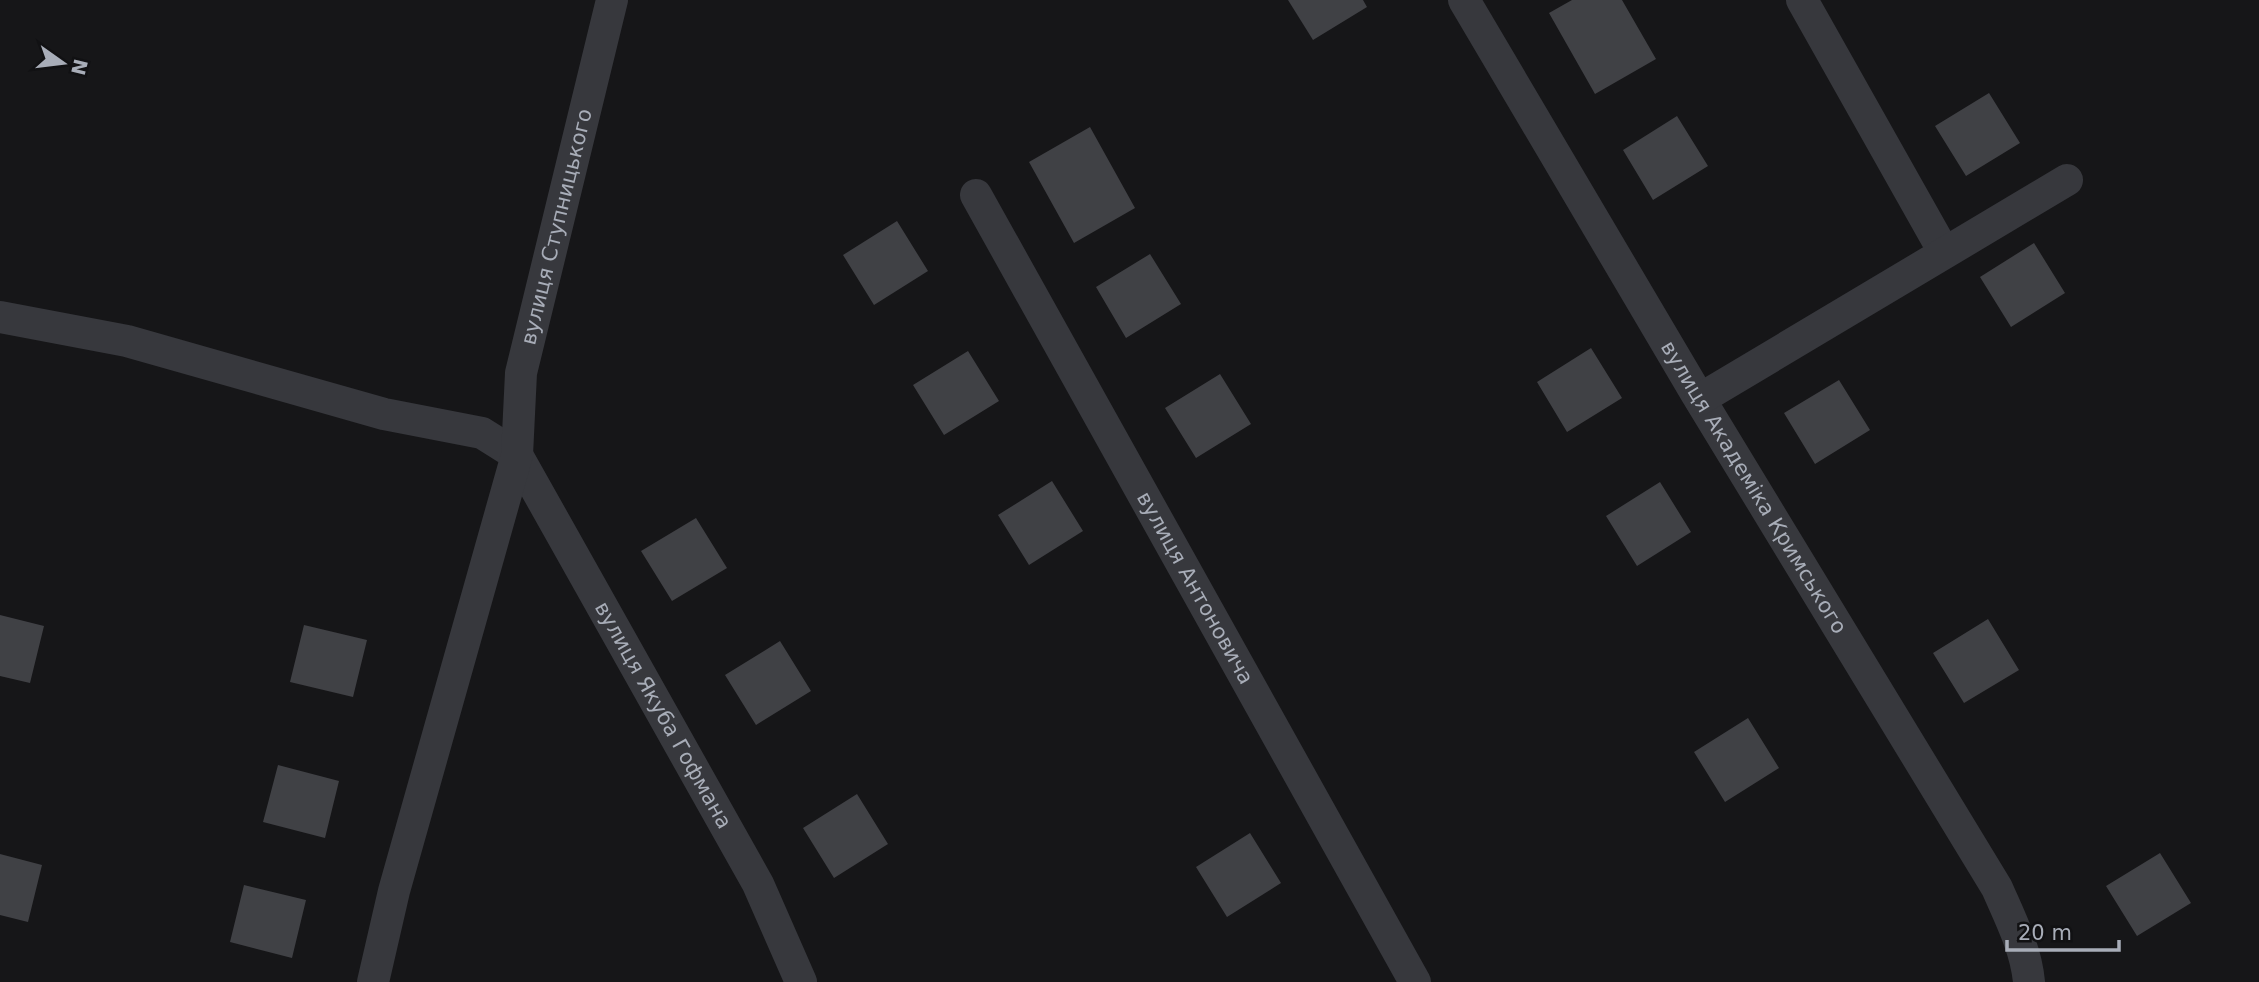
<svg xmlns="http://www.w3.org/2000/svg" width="2259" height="982" viewBox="0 0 2259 982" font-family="'DejaVu Sans',sans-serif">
<rect width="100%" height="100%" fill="#161618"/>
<path fill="#404145" d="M 1288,0 L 1363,0 L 1367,7 L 1313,40 Z
M 1572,0 L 1622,0 L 1656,59 L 1595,94 L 1549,13 Z
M 1989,93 L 2020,143 L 1966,176 L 1935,126 Z
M 1677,116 L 1708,166 L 1653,200 L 1623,150 Z
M 1090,127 L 1135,208 L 1074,243 L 1029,162 Z
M 897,221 L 928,271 L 874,305 L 843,255 Z
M 2034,243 L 2065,293 L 2011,327 L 1980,277 Z
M 1150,254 L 1181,304 L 1126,338 L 1096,287 Z
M 1591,348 L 1622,398 L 1567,432 L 1537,382 Z
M 968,351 L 999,401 L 944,435 L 913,385 Z
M 1220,374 L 1251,424 L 1196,458 L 1165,408 Z
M 1839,380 L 1870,430 L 1815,464 L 1784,413 Z
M 1052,481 L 1083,531 L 1029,565 L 998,515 Z
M 1660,482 L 1691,532 L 1637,566 L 1606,516 Z
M 696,518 L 727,568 L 672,601 L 641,551 Z
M 0,615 L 44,626 L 30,683 L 0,676 Z
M 1988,619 L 2019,670 L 1964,703 L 1933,653 Z
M 304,625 L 367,640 L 353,697 L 290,682 Z
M 780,641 L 811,691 L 756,725 L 725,675 Z
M 1748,718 L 1779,768 L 1725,802 L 1694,752 Z
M 278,765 L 339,781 L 325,838 L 263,822 Z
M 857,794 L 888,844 L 834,878 L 803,828 Z
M 1250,833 L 1281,883 L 1227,917 L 1196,867 Z
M 2160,853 L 2191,903 L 2137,936 L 2106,886 Z
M 0,854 L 42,865 L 28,922 L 0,915 Z
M 244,885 L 306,900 L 292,958 L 230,942 Z"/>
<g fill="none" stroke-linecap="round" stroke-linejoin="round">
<g stroke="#37383d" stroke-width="32">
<path id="s1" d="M 1464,0 L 1696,393 L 1997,888 C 2010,918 2026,949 2029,982"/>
<path d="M 1802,0 L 1944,252"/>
<path id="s2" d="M 976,195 L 1415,982"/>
<path id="s3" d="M 0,317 L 127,341 L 384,414 L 482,433 L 517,455 L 758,884 L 801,982"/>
<path d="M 1700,399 L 2067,180"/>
<path id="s4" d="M 373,982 L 394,891 L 517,455 L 521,373 L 612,0"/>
</g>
</g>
<g text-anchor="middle" stroke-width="6" stroke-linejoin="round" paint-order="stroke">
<g font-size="21" fill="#a8adb8" stroke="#111113">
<text dy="7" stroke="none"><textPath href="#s4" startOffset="779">вулиця Ступницького</textPath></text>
<text dy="7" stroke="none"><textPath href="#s1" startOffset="567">вулиця Академіка Кримського</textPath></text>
<text dy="7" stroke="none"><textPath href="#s2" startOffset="450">вулиця Антоновича</textPath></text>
<text dy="7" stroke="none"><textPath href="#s3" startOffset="836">вулиця Якуба Гофмана</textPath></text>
</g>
</g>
<g transform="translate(63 63) rotate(104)" stroke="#111113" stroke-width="5" paint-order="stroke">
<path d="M0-5L12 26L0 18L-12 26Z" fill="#a8adb8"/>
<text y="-10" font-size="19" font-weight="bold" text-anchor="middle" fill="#a8adb8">N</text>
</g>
<path d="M2007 940v10h112v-10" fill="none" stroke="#a8adb8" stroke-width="3.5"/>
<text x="2018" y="940" font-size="21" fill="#a8adb8" stroke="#111113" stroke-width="5" paint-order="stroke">20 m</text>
</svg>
